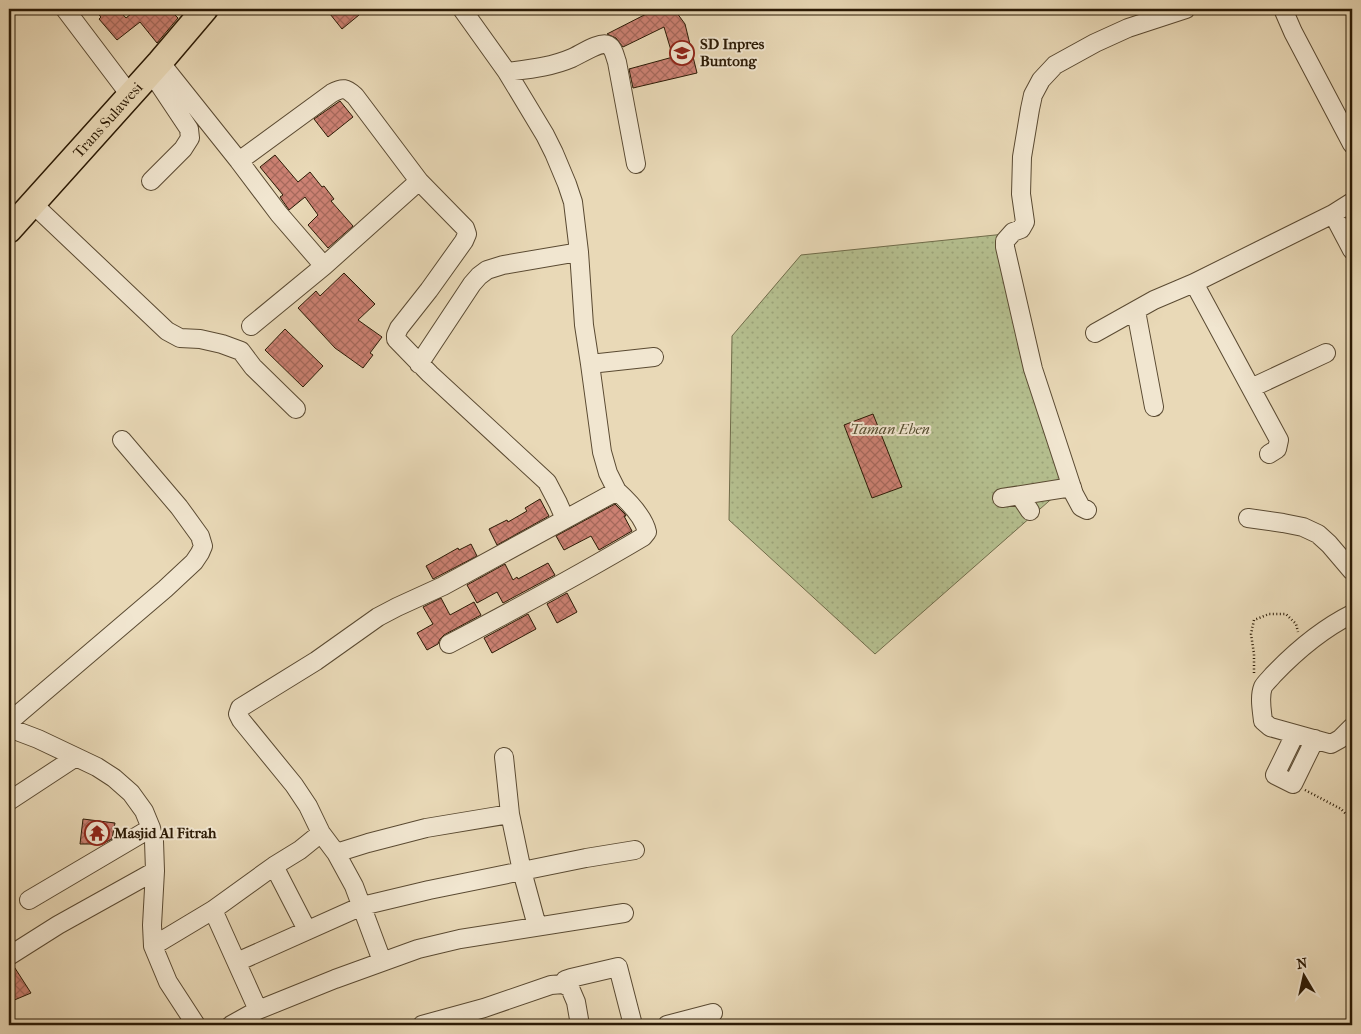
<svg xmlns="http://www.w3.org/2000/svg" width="1361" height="1034" viewBox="0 0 1361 1034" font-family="'IM FELL French Canon',serif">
<defs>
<pattern id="park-dots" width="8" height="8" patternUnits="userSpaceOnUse" patternTransform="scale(1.25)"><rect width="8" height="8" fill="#b5bf8f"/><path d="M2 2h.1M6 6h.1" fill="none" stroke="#9ca47a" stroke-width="1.8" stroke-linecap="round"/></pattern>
<pattern id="building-cross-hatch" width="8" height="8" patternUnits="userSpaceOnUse" patternTransform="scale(1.25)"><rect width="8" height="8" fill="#cc8173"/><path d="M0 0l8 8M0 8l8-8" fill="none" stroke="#a6695c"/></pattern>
</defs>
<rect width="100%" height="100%" fill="#e9d9b7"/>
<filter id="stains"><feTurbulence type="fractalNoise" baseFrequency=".004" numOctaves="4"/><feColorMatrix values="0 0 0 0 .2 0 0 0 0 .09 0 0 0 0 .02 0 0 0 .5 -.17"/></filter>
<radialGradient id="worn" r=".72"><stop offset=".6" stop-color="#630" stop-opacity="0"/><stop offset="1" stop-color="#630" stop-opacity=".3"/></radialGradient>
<path fill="url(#park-dots)" stroke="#706c4a" d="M 1005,234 L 1025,334 L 1073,480 L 875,654 L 729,520 L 732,336 L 801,255 Z"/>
<path fill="url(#building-cross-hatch)" stroke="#2b1a05" d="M 94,9 L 118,9 L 126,18 L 137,9 L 183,9 L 175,15 L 178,18 L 157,43 L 140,22 L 117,40 L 99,19 L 101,17 Z
M 326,9 L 354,9 L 359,15 L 342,29 Z
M 656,9 L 674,9 L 685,24 L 697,73 L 633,88 L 629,69 L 673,57 L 664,27 L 623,47 L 616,38 L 607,34 Z
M 340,101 L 353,117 L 328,137 L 314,119 Z
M 275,155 L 298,182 L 310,172 L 322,187 L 324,186 L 334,199 L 331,201 L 353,226 L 328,248 L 308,225 L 318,215 L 305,197 L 289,210 L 280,197 L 283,195 L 260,167 Z
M 344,273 L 375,304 L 358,320 L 382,337 L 370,353 L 373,355 L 363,368 L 335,348 L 298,308 L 316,291 L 320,296 Z
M 285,329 L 323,366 L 303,387 L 265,350 Z
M 873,414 L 902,487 L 872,498 L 844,425 Z
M 540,499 L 549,516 L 497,545 L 489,529 L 507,520 L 508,522 L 527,511 L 525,508 Z
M 615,504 L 625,514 L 626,516 L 624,516 L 632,531 L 599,550 L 591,536 L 564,550 L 556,536 Z
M 471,544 L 477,556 L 433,579 L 426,566 L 458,548 L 459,550 Z
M 548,563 L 555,575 L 503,603 L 497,592 L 477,603 L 467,585 L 505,564 L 513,580 L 517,577 L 518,579 Z
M 567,593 L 577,612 L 557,623 L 547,604 Z
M 441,598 L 450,615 L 474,602 L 481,615 L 444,635 L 440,639 L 438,644 L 427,650 L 417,633 L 433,624 L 423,607 Z
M 528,614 L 536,629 L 492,653 L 484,638 Z
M 83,819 L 115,823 L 112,839 L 102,844 L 80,844 Z
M 13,965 L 31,993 L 12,1001 L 9,995 L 9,967 Z"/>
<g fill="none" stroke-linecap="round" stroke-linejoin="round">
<defs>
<path id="minor" d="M 65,9 L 130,95
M 462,9 L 507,72 L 545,135 L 554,153 L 567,184 L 573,202 L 579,252 L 584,325 L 590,364 L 654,357
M 1283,9 L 1293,32 L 1352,144
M 160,62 L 239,161 L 332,93 C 343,87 346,88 355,96 L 419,181 L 324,266 L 251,326
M 151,72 L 189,129 L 190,138 L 183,149 L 151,181
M 507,72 C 530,69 551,67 572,58 C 581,54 600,41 608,45 C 614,48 615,57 617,62 L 636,164
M 239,161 L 279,214 L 324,266
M 419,181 L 465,228 L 467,234 L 464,241 L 429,290 L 399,328 L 396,335 L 396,339 L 430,374 L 547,482 L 558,503 L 565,519
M 33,204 L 167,331 L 180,338 L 200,339 L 222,344 L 241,351 L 253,367 L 296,409
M 1333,214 L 1352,250
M 1194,283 L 1279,440 L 1277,449 L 1269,454
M 1136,311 L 1154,407
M 1095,333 L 1154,300 L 1194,283 L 1333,214 L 1352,202
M 419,364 L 472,284 L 479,276 L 487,270 L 503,265 L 579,252
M 1251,388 L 1326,353
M 1020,496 L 1030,511
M 1002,498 L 1072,487
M 1087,510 L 1081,507 L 1074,494 L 1033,369 L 1005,247 L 1005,241 L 1013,232 L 1021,229 L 1025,222 L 1021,194 L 1022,157 L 1030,109 L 1033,95 L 1041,80 L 1055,65 L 1095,43 L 1128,28 L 1186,9
M 1248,518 L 1283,523 L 1303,527 L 1318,534 L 1329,544 L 1352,571
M 1352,614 C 1322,629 1296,651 1273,675 C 1270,679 1265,683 1263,687 C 1259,697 1262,711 1263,721 L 1270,727 L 1331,744 L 1340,739 L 1352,727
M 449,644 C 514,610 579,575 643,537 L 647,532 C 644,517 628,501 617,491
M 9,722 L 165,589 L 194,562 L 200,553 L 203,546 L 200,536 L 179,507 L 122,440
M 9,728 L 38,739 L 97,767 L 114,778 L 131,793 L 144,811 L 151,828 L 154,841 L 155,871 L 152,925 L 153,946 L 168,982 L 196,1025
M 1295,734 L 1275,775 L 1293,784 L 1315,739
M 504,757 L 510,814
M 9,801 L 76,757
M 336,853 L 368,843 L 426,828 L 510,814 L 522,871 L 537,926
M 274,866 L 307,930
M 29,900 L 151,828
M 213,910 L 258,1010
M 153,946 L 213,910 L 274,866 L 300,850 L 321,833
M 9,956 L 58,925 L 155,871
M 382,961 L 354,886 L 336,853 L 321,833 L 308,806 L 294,785 L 241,720 L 238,714 L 240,708 L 316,661 L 378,617 L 397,607 L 443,586 L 617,491 L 608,473 L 602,452 L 590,364
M 237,962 L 362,906 L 429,890 L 586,858 L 635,850
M 563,984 L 565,980 L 571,978 L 618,967 L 633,1025
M 231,1025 L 258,1010 L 335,979 L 418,949 L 460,939 L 624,913
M 422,1025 L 484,1008 L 551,985 L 563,984 L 570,988 L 576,1002 L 580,1025
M 667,1025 L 713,1013"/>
<g id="highway">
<path id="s1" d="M 9,230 L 160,62 L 205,9"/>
</g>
</defs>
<use href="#minor" stroke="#5a4a32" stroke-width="20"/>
<use href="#highway" stroke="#2b1a05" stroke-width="28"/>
<path stroke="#2b1a05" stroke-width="2.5" stroke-dasharray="1 2.5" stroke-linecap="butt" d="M 1254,673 L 1254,654 L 1251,634 L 1254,620 L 1269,614 L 1286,614 L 1296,624 L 1298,632
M 1305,790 L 1341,809 L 1352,820
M 1352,833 L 1349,843 L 1352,843"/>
<use href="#minor" stroke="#f1e6d0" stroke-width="18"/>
<use href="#highway" stroke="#e9d9b7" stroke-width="25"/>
</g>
<defs>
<symbol id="school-ring" viewBox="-11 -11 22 22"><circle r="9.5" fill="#f1e6d0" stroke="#8f2418" stroke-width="1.5"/><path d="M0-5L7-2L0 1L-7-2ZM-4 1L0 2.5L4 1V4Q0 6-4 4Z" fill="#8f2418"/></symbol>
<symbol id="temple-ring" viewBox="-11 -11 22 22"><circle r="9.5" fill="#f1e6d0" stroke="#8f2418" stroke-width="1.5"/><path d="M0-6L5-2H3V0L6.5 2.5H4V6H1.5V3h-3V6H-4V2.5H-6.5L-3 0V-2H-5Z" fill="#8f2418"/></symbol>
</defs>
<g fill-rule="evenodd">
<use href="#school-ring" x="668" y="39" width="28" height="28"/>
<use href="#temple-ring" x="83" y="819" width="28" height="28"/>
</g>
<g text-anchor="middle" stroke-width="4" stroke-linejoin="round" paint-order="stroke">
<g font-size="15" font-weight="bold" fill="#2b1a05" stroke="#f1e6d0" text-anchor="start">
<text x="700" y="49">SD Inpres<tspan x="700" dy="17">Buntong</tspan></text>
<text x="114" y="838">Masjid Al Fitrah</text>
</g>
<g font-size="15" fill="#2b1a05" stroke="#f1e6d0">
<text dy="5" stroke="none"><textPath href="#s1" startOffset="148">Trans Sulawesi</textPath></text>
</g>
<g font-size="15" font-style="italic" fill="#544c2e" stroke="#f1e6d0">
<text x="890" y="434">Taman Eben</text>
</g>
</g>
<rect width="1361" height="1034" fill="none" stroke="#e9d9b7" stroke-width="30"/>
<rect x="10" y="10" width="1341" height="1014" fill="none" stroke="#2b1a05" stroke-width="2.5"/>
<rect x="15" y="15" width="1331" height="1004" fill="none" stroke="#2b1a05"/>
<g transform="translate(1304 976) rotate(351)" stroke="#f1e6d0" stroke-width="4" paint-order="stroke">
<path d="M0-4L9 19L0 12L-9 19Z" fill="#2b1a05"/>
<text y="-8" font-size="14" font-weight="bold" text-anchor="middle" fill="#2b1a05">N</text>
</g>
<rect width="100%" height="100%" filter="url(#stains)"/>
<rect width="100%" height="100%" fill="url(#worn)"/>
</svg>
